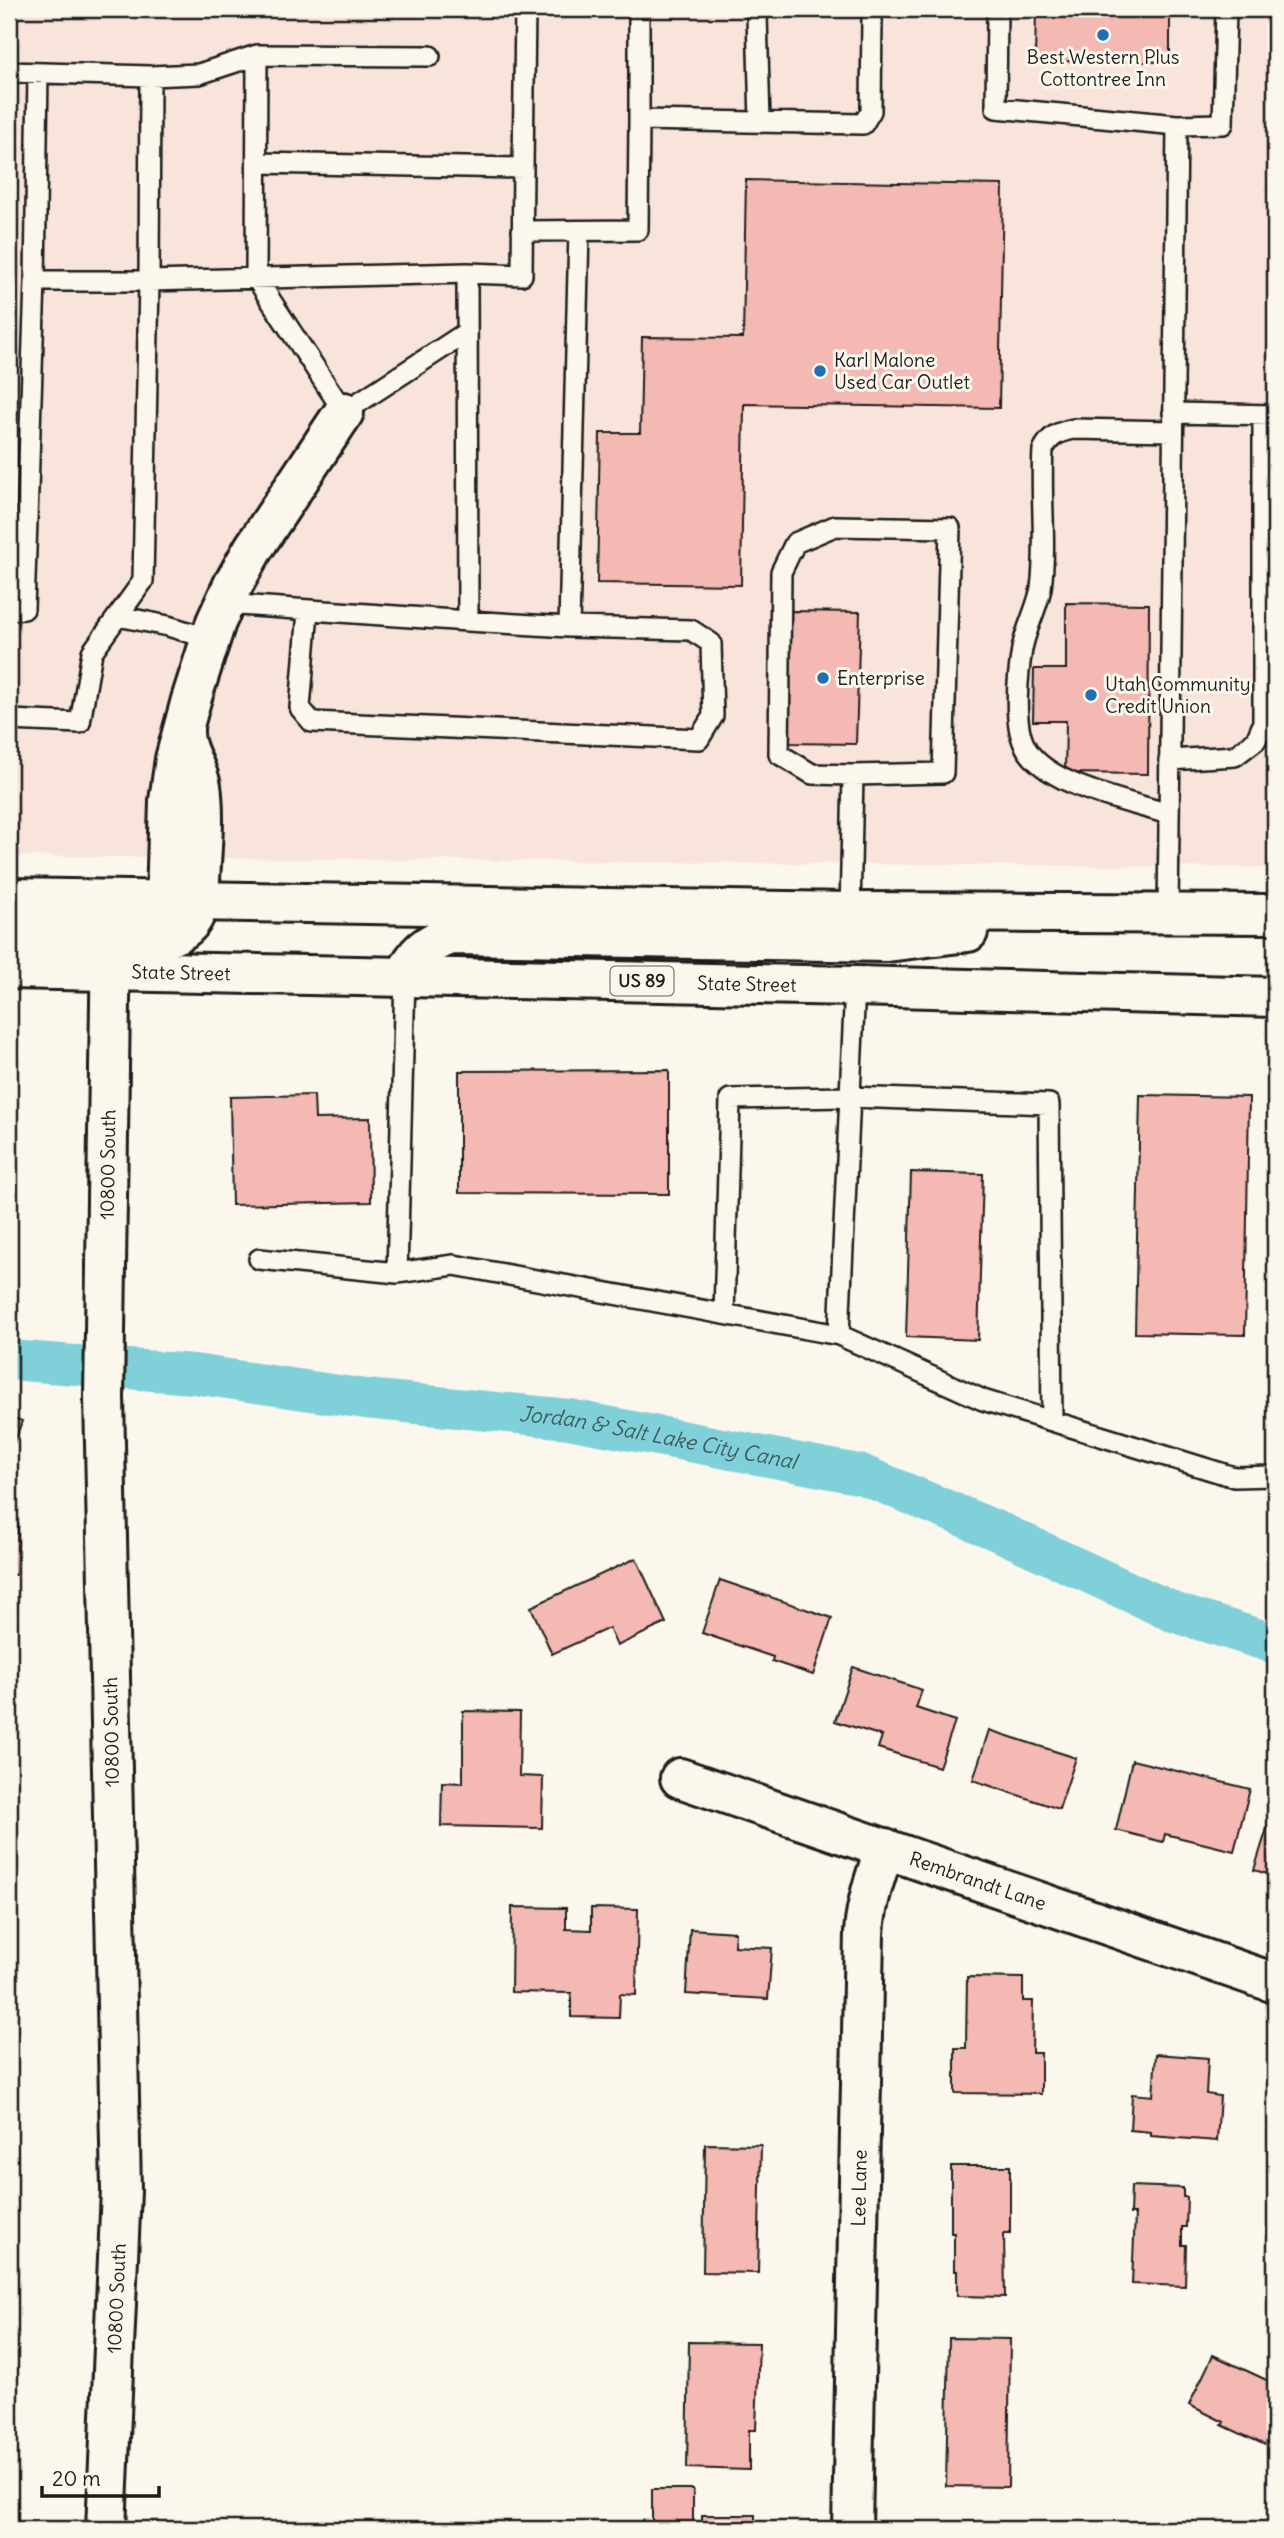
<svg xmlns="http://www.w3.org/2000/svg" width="1284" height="2538" viewBox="0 0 1284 2538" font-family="Delius,sans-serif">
<rect width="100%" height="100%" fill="#fbf7ec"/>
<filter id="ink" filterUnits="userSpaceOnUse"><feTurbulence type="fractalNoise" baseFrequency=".0143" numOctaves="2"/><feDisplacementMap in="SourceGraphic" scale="14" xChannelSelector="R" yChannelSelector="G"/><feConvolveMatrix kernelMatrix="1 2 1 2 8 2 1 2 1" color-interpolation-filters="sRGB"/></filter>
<g filter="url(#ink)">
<path fill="#f9e4db" d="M 9,9 L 1275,9 L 1275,868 L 9,856 Z"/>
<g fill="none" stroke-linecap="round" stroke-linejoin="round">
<path stroke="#7fd0d9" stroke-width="40" id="s1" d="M 9,1360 L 194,1374 L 366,1399 L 569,1419 L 863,1475 L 1002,1533 L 1173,1612 L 1275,1644"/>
</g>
<path fill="#f4b9b2" stroke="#1c1c1c" stroke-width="2" d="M 1036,9 L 1170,9 L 1170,62 L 1035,61 Z
M 746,180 L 1003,185 L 999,408 L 744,404 L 741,585 L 597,583 L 600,433 L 640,433 L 642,337 L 743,338 Z
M 9,436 L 12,436 L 9,541 Z
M 1066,603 L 1149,604 L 1148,774 L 1065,773 L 1066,721 L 1033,721 L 1034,669 L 1066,669 Z
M 790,611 L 860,612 L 856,744 L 787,743 Z
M 669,1070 L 669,1194 L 459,1193 L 459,1071 Z
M 314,1095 L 315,1119 L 370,1118 L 371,1202 L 232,1205 L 230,1097 Z
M 1140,1095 L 1249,1097 L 1245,1335 L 1135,1333 Z
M 911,1172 L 983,1174 L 978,1340 L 906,1337 Z
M 1275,1295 L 1275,1406 L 1273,1406 Z
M 9,1416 L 22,1421 L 9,1457 Z
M 9,1524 L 18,1524 L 16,1575 L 9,1574 Z
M 636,1558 L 666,1623 L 617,1646 L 609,1628 L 552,1654 L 531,1607 Z
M 720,1580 L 832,1618 L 813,1675 L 772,1661 L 773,1657 L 702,1633 Z
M 853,1667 L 922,1690 L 916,1708 L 955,1721 L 939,1767 L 878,1748 L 882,1736 L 835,1721 Z
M 463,1711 L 520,1712 L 519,1776 L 543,1777 L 542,1828 L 441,1826 L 442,1782 L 463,1783 Z
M 989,1730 L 1076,1758 L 1059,1809 L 973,1780 Z
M 1132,1760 L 1250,1789 L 1234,1851 L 1165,1834 L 1163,1842 L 1116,1830 Z
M 1275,1803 L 1275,1876 L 1254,1870 Z
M 512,1907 L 566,1908 L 566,1929 L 591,1930 L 591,1908 L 638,1909 L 636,1995 L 620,1994 L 619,2018 L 571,2017 L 571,1993 L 511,1992 Z
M 690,1929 L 735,1932 L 734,1946 L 772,1948 L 768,1999 L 686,1994 Z
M 967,1977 L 1023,1978 L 1023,2001 L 1033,2001 L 1032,2053 L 1041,2053 L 1041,2094 L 955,2093 L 955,2048 L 966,2048 Z
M 1156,2054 L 1208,2058 L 1206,2094 L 1220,2096 L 1217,2141 L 1151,2136 L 1151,2132 L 1130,2130 L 1132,2094 L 1153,2096 Z
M 705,2144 L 761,2145 L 758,2273 L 703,2272 Z
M 951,2166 L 1010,2166 L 1010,2233 L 1004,2233 L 1005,2297 L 957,2296 L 957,2271 L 954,2271 L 954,2233 L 951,2233 Z
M 1131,2186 L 1183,2188 L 1183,2197 L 1187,2197 L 1186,2227 L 1182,2227 L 1182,2245 L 1186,2245 L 1185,2286 L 1132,2284 L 1135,2214 L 1130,2214 Z
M 949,2338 L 1010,2339 L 1008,2487 L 946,2486 Z
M 689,2342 L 759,2343 L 756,2430 L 749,2430 L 749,2470 L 687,2468 Z
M 1213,2355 L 1275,2384 L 1275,2424 L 1265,2445 L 1222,2425 L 1224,2422 L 1189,2405 Z
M 652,2489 L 693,2489 L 693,2529 L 652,2529 Z
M 702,2515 L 755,2515 L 755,2529 L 702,2529 Z"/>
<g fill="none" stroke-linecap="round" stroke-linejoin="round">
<defs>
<path id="service" d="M 997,9 L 996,108 L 1177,125
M 757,15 L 760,122
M 257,55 L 256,278 L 344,412 L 467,332
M 9,72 L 150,76 L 149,281 L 35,281 L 24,609 L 9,610
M 150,76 L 199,74 L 257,55 L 430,56
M 639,120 L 639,12
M 257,163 L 523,168 L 522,275 L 467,273
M 523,168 L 525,9
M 522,231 L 638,230 L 639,120 L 863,124 L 871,111 L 872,17
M 35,281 L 38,73
M 1173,413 L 1275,415
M 308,611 L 300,708 L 312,722 L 699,739 L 713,716 L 711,643 L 691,630 L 569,627
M 118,616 L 168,626 L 211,639
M 468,621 L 569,627 L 579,231
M 9,720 L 80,723 L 92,652 L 143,581 L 149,281 L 467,273 L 468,621 L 224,604
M 1169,760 L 1235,756 L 1256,740 L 1263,724 L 1263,415
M 1168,814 C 1128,801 1042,785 1024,744 C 1013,721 1018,674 1022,649 C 1026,628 1037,609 1041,588 C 1047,545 1040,494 1043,450 C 1050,436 1058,432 1074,429 L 1173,431
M 850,912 L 853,775 L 943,773 L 950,528 L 835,526 L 795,543 L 781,572 L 779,754 L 812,774 L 853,775
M 1168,913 L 1177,125 L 1223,124 L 1226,9
M 259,1259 L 397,1273 L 405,977
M 397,1273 L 454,1265 L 839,1335 L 983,1400 L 1234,1477 L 1275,1476
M 724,1314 L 730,1099 L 850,1097 L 1049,1104 L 1052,1421
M 839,1335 L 855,986"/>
<g id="minor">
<path d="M 184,729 C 183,751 197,765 201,786 C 206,821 200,865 199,901"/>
<path d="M 166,900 L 169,801 L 175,759 L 191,700 L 216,622 L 233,585 L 253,549 L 344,412"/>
<path id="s2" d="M 680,1778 L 1275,1983"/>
<path id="s3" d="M 106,2529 L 121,2190 L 104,1397 L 111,937"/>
<path id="s4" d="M 852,2529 L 864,1933 C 866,1903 875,1877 885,1848"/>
</g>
<g id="primary">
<path d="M 9,898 L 850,912 L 1275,914"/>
<path d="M 9,933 L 172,935 C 189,929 196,918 199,901"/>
<path id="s5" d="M 9,969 L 855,986 L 1275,997"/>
<path d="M 405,977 C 414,953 428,942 452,935 L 887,942 L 968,932"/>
</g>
</defs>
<use href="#service" stroke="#1c1c1c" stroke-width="24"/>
<use href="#minor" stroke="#1c1c1c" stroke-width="44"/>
<use href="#primary" stroke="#1c1c1c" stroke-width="44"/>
<use href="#service" stroke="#fbf7ec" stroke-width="19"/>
<use href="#minor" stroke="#fbf7ec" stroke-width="38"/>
<use href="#primary" stroke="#fbf7ec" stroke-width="38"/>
</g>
</g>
<g fill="#1f6fb2" stroke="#fbf7ec" stroke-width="2.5">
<circle cx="1103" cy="35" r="7"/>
<circle cx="820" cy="371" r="7"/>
<circle cx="823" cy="678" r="7"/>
<circle cx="1091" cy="695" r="7"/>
</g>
<g text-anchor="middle" stroke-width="6" stroke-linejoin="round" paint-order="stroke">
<rect fill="#fbf7ec" stroke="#5f5e5a" stroke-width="2" x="610.5" y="966.5" width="63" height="29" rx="5"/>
<g font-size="18" font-weight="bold" fill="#1c1c1c">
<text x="642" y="987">US 89</text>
</g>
<g font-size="19" fill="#1c1c1c" stroke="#fbf7ec" text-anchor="start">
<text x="1103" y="64" text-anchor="middle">Best Western Plus<tspan x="1103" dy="22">Cottontree Inn</tspan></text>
<text x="834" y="367">Karl Malone<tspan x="834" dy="22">Used Car Outlet</tspan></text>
<text x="837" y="685">Enterprise</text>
<text x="1105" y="691">Utah Community<tspan x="1105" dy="22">Credit Union</tspan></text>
</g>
<g font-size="19" fill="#1c1c1c" stroke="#fbf7ec">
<text dy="7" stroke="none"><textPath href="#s5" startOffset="172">State Street</textPath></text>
<text dy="7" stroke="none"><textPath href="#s5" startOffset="738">State Street</textPath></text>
<text dy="7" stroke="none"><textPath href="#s3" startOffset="1365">10800 South</textPath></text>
<text transform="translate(111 1732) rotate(-91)" y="7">10800 South</text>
<text dy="7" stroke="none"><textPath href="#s2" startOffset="315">Rembrandt Lane</textPath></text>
<text dy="7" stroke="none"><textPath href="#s4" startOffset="341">Lee Lane</textPath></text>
<text dy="7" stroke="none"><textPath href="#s3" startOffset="231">10800 South</textPath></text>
</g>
<g font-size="21" font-style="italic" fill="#3f5b5e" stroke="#fbf7ec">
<text dy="7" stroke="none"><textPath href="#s1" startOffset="654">Jordan &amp; Salt Lake City Canal</textPath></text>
</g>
</g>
<rect width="1284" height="2538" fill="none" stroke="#fbf7ec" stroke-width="35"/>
<rect x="18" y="18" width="1249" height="2503" fill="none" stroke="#1c1c1c" stroke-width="2.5" filter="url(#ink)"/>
<path d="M42 2486v10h117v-10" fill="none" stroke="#1c1c1c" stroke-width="3.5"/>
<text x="52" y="2486" font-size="21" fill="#1c1c1c" stroke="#fbf7ec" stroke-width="5" paint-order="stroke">20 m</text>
</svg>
